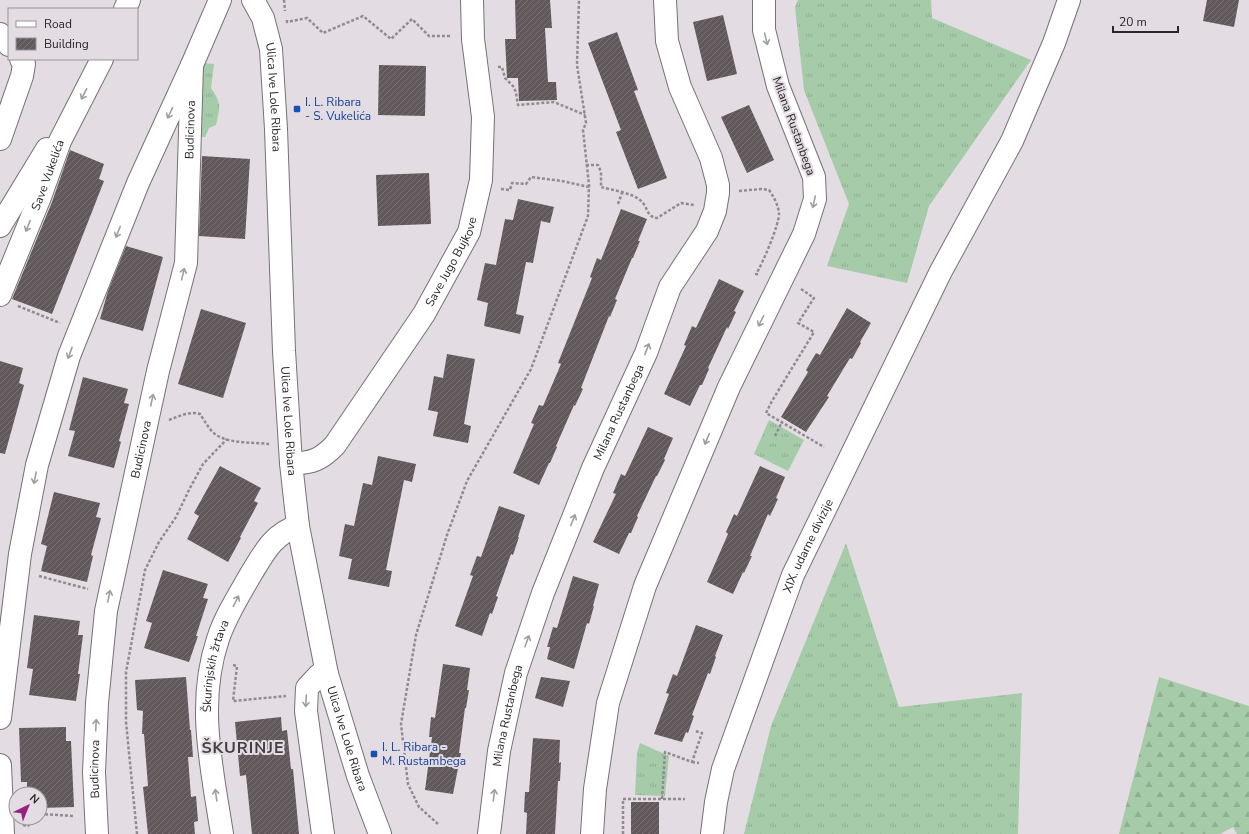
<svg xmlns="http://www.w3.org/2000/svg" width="1249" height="834" viewBox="0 0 1249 834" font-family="'Nunito Sans',sans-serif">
<defs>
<pattern id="grass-tufts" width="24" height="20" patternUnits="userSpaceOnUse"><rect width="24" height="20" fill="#a6cba9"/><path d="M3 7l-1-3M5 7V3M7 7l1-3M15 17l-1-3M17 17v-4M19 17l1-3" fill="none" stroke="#8fae92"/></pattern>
<pattern id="forest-firs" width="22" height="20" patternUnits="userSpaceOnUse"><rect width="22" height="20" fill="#a6cba9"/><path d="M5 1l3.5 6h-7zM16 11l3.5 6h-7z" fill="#8fae92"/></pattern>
<pattern id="building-hatch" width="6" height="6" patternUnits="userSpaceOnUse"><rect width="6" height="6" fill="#60585b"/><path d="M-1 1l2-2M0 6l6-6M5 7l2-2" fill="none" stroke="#787274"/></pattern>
</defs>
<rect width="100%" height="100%" fill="#e3dce3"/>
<path fill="url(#grass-tufts)" d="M 798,0 L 931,0 L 932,18 L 1031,60 L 929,206 L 907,283 L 827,266 L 849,204 L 804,90 L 795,7 Z
M 202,63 L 214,64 L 211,88 C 222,104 220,107 216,125 L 209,128 L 205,137 L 193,136 Z
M 769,420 L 804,440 L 788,471 L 754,454 Z
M 846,543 L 899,707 L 1022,693 L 1018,834 L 744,834 L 771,726 Z
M 640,743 L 669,756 L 665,796 L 635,795 L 637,753 Z"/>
<path fill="url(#forest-firs)" d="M 1159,677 L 1249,706 L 1249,834 L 1237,834 L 1233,827 L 1220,834 L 1119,834 Z"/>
<path fill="url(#building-hatch)" d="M 515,0 L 550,0 L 552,28 L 545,28 L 548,82 L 556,82 L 557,100 L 519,101 L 518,78 L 507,78 L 505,39 L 516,39 Z
M 1207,0 L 1239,0 L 1234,27 L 1203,21 Z
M 723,15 L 737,74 L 707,81 L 693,22 Z
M 617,32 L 638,90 L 634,91 L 667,178 L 638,189 L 616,132 L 621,130 L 588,43 Z
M 379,65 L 426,66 L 425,116 L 378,115 Z
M 749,105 L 774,160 L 747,173 L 721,117 Z
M 70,150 L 104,164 L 99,179 L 104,181 L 52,314 L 12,299 L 52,202 Z
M 202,156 L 250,159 L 245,239 L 199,236 Z
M 429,173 L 431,224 L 378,226 L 376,175 Z
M 518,199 L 554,207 L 550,223 L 541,221 L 533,263 L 526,262 L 516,314 L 524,316 L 520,334 L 484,326 L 488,303 L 477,300 L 485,263 L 496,265 L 505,219 L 513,220 Z
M 621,209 L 647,219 L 638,241 L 640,241 L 633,258 L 632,258 L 615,299 L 617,300 L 610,317 L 609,316 L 581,388 L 583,389 L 575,406 L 574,405 L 556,446 L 557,447 L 550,463 L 549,463 L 539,485 L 513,473 L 534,424 L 531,423 L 539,405 L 543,406 L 561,364 L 558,363 L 592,278 L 590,277 L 597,258 L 601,260 Z
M 126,246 L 163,257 L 143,331 L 100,319 L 108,291 Z
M 719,279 L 744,291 L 734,311 L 736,312 L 728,329 L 727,327 L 708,368 L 709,369 L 702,385 L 700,385 L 690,406 L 664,394 L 686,346 L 684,345 L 692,326 L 696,328 Z
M 847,308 L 871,323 L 860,342 L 861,343 L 852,359 L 850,358 L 827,396 L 829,397 L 806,432 L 781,417 L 808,372 L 806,370 L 816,353 L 820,355 Z
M 201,309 L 246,323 L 223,398 L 178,384 Z
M 447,354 L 475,359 L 464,424 L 471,426 L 468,443 L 433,436 L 438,412 L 428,410 L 434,376 L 443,378 Z
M 0,361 L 23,368 L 19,383 L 24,385 L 5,454 L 0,453 Z
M 83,377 L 128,389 L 124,403 L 129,404 L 119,441 L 121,442 L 114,468 L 68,456 L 75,431 L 69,430 Z
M 648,427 L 673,438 L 664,459 L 665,460 L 657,476 L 656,476 L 637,516 L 638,517 L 631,533 L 629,533 L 619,554 L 593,542 L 616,494 L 613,493 L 621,474 L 625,476 Z
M 378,456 L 416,464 L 412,482 L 404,480 L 386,570 L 392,571 L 389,587 L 348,579 L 352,559 L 339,556 L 345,524 L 354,526 L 363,483 L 372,485 Z
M 220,466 L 261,488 L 254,501 L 258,503 L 240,537 L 241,538 L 228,562 L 187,539 L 199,516 L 194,513 Z
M 760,466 L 785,477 L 776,498 L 778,499 L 770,516 L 768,514 L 750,556 L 752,556 L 744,573 L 743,572 L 733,594 L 707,582 L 728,534 L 726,532 L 734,514 L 737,516 Z
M 54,492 L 100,503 L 96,517 L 101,518 L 91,555 L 93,556 L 87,582 L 41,571 L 47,546 L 41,544 Z
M 499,506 L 525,515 L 518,537 L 519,537 L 513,555 L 511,554 L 496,596 L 498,597 L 492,614 L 490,613 L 482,636 L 455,626 L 473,576 L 470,575 L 477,556 L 481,557 Z
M 163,570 L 208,584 L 203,598 L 208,599 L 196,636 L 198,636 L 189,662 L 144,648 L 152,623 L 146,621 Z
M 573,576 L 599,584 L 593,606 L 594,606 L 589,624 L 587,623 L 574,669 L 547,659 L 550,647 L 547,647 L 553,627 L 557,628 Z
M 34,615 L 80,621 L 78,635 L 83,635 L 78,674 L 80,674 L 76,701 L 29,695 L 33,669 L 27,668 Z
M 696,625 L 723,635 L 715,656 L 716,657 L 710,674 L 708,673 L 692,715 L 694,716 L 688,733 L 686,732 L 682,742 L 654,734 L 669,694 L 666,693 L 673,674 L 677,676 Z
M 443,664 L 470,668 L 467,690 L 469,690 L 466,708 L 465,708 L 459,753 L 461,753 L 453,794 L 425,790 L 432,737 L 429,737 L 431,717 L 435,718 Z
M 186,677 L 190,730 L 191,730 L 193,757 L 188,757 L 191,797 L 196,796 L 198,821 L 194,822 L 195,834 L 148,834 L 143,787 L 148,786 L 144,734 L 142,734 L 143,711 L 137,710 L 135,680 Z
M 541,677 L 570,681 L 563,707 L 535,698 Z
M 281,717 L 282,731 L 287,730 L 291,769 L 293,769 L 299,834 L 252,834 L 246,775 L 240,776 L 235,722 Z
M 66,727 L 66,741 L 71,741 L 74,807 L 40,808 L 40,794 L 27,794 L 27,782 L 21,782 L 19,728 Z
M 533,738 L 560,740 L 559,763 L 561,762 L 560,781 L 558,781 L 555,834 L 526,834 L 527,813 L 524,812 L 525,792 L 529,792 Z
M 631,802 L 659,802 L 659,834 L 631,834 Z"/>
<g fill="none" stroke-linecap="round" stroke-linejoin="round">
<defs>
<g id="minor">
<path id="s1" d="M 253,0 L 263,18 L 271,49 L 276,129 L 284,351 L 291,463 L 298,526 L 327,674 L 358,776 L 380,834"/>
<path d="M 125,9 L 129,0"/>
<path d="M 0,34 L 9,45"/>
<path d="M 0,139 L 22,76 L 24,64 L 21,59"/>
<path d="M 0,226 L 47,149"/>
<path id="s2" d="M 0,295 L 40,197 L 60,141 L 102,59"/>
<path id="s3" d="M 291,463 C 311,464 322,459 335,445 L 424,314 L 469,232 L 481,180 L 483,117 L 473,39 L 472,0"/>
<path d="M 0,718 L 20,554 L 37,465 L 69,356 L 138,183 L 192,65 L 220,0"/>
<path d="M 0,765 L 3,834"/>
<path id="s4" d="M 97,834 L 94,772 L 97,703 L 106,611 L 158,371 L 186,263 L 192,65"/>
<path id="s5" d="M 222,834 C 212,768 196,704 218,639 C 225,617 239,595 251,574 C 264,553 273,534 298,526"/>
<path d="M 323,834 L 306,711 L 307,688 L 319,675 L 327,674"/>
<path id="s6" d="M 489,834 L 499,751 L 516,673 L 543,593 L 593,468 L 646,353 L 670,287 L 707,231 L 715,211 L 718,193 L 718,185 L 711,158 L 680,87 L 667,41 L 665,0"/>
<path d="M 592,834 L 595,789 L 608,703 L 645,586 L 729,387 L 804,234 L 815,199 L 814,177 L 778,86 L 764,30 L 764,0"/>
<path id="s7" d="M 712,834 L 716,802 L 723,769 L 793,575 L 941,271 L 1012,141 L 1054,43 L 1069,0"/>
</g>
</defs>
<use href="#minor" stroke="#777177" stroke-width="24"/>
<path stroke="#918b91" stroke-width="2.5" stroke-dasharray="3 2" stroke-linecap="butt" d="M 284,0 L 285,11
M 287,20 L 287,22 L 307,18 L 323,33 L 363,16 L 391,39 L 412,19 L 429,36 L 451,36
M 498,67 L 502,67 L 505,78 L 514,87 L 516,93 L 518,105 L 554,102 L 585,115
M 586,165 L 598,165 L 601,172 L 601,187 C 612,190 632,193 640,200 C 648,206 646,217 657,218 L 681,203 L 694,205
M 501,189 L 510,190 L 512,183 L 526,184 L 531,177 L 562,181 L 589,187
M 739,191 L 761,189 L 769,190 C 774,197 778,205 779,213 C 780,223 762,265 756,274 L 760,275
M 618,204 L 622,193
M 801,289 L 814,298 L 798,323 L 814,332 L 772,401 L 766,413 L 824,447
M 18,306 L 60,323
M 169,420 C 179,416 190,411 200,414 C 205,421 210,432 218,436 C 233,444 253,442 269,444
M 775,436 L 782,422
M 39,576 L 88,589
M 233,665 L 237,666 L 233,701 L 286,696
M 692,762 L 699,763
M 662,799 L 665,752 L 692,762 L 702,733 L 695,731
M 40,814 L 75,816
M 438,824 L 419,807 L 408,784 L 401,724 L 416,635 L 447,535 L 467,481 L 531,369 L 588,216 L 589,185 L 583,130 L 586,123 L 577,65 L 579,0
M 23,825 L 28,826 L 32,818
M 137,834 L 126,722 L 126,672 L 145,570 L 159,542 L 176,517 L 190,488 L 203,464 L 227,439
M 623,834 L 623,799 L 685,799"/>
<use href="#minor" stroke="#fff" stroke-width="22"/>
</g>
<defs><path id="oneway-shaft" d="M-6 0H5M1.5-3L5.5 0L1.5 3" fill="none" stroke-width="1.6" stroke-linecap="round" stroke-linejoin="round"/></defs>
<g stroke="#9f9e9f">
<use href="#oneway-shaft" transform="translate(766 39) rotate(76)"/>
<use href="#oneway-shaft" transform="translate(84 94) rotate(117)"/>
<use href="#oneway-shaft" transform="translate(170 113) rotate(115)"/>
<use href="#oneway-shaft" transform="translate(814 202) rotate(102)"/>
<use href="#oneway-shaft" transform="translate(28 226) rotate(112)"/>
<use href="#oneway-shaft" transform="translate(118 232) rotate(112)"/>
<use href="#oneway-shaft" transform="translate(183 274) rotate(-76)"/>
<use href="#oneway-shaft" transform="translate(761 321) rotate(116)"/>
<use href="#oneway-shaft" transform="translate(647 349) rotate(-69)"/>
<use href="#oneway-shaft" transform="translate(70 353) rotate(110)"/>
<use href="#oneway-shaft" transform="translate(152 400) rotate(-78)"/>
<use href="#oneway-shaft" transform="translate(707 439) rotate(113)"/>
<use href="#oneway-shaft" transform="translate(35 478) rotate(101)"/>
<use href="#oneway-shaft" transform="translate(573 520) rotate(-68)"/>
<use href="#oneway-shaft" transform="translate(109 596) rotate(-78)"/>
<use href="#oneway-shaft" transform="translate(236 601) rotate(-63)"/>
<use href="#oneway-shaft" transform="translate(527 641) rotate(-71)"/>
<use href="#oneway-shaft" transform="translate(306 701) rotate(93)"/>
<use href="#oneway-shaft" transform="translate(96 725) rotate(-87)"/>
<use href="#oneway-shaft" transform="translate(216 795) rotate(-98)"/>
<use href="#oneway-shaft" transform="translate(494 795) rotate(-83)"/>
</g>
<g fill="#1a4fb4" stroke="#e3dce3" stroke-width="1.5">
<rect x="293" y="105" width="8" height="8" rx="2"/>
<rect x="370" y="750" width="8" height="8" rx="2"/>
</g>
<g text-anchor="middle" stroke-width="4" stroke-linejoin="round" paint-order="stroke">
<g font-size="12" fill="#2a272a" stroke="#e3dce3">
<text dy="4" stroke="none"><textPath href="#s1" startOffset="101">Ulica Ive Lole Ribara</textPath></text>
<text transform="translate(794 126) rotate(70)" y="4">Milana Rustanbega</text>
<text dy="4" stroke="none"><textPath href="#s4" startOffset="714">Budicinova</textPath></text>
<text dy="4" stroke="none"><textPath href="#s2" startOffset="129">Save Vukelića</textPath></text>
<text dy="4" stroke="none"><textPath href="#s3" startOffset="267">Save Jugo Bujkove</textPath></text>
<text dy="4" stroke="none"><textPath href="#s6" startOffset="444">Milana Rustanbega</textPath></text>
<text dy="4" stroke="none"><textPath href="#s1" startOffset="425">Ulica Ive Lole Ribara</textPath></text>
<text dy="4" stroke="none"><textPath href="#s4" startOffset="389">Budicinova</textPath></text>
<text dy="4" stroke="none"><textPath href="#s7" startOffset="305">XIX. udarne divizije</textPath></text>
<text dy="4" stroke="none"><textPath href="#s5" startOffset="170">Škurinjskih žrtava</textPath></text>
<text dy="4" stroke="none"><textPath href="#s6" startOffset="120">Milana Rustanbega</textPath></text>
<text dy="4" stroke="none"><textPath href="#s1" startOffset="749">Ulica Ive Lole Ribara</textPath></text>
<text dy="4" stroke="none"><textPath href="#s4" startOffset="65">Budicinova</textPath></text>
</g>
<g font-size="12" fill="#164399" stroke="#e3dce3" text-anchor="start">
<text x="305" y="106">I. L. Ribara<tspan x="305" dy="14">- S. Vukelića</tspan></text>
<text x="382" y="751">I. L. Ribara -<tspan x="382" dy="14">M. Rustambega</tspan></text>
</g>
<g font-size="16" font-weight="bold" letter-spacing="1" fill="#433d43" stroke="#e3dce3">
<text x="243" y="753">ŠKURINJE</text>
</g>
</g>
<rect x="8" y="8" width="130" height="52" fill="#e3dce3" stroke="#999499"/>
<rect x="16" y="21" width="20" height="6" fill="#ffffff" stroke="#999499"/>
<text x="44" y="28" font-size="12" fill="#2a272a">Road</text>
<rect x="16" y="38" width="20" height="12" fill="url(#building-hatch)" stroke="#999499"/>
<text x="44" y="48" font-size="12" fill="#2a272a">Building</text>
<g transform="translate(28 806) rotate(43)"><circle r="19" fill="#e3dce3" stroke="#999499"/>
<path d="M0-3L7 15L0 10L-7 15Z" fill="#97227e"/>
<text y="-6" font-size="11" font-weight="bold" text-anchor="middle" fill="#2a272a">N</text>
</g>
<path d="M1113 26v6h65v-6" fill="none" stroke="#2a272a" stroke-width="2"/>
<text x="1119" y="26" font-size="12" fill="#2a272a" stroke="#e3dce3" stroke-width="3" paint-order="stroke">20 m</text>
</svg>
